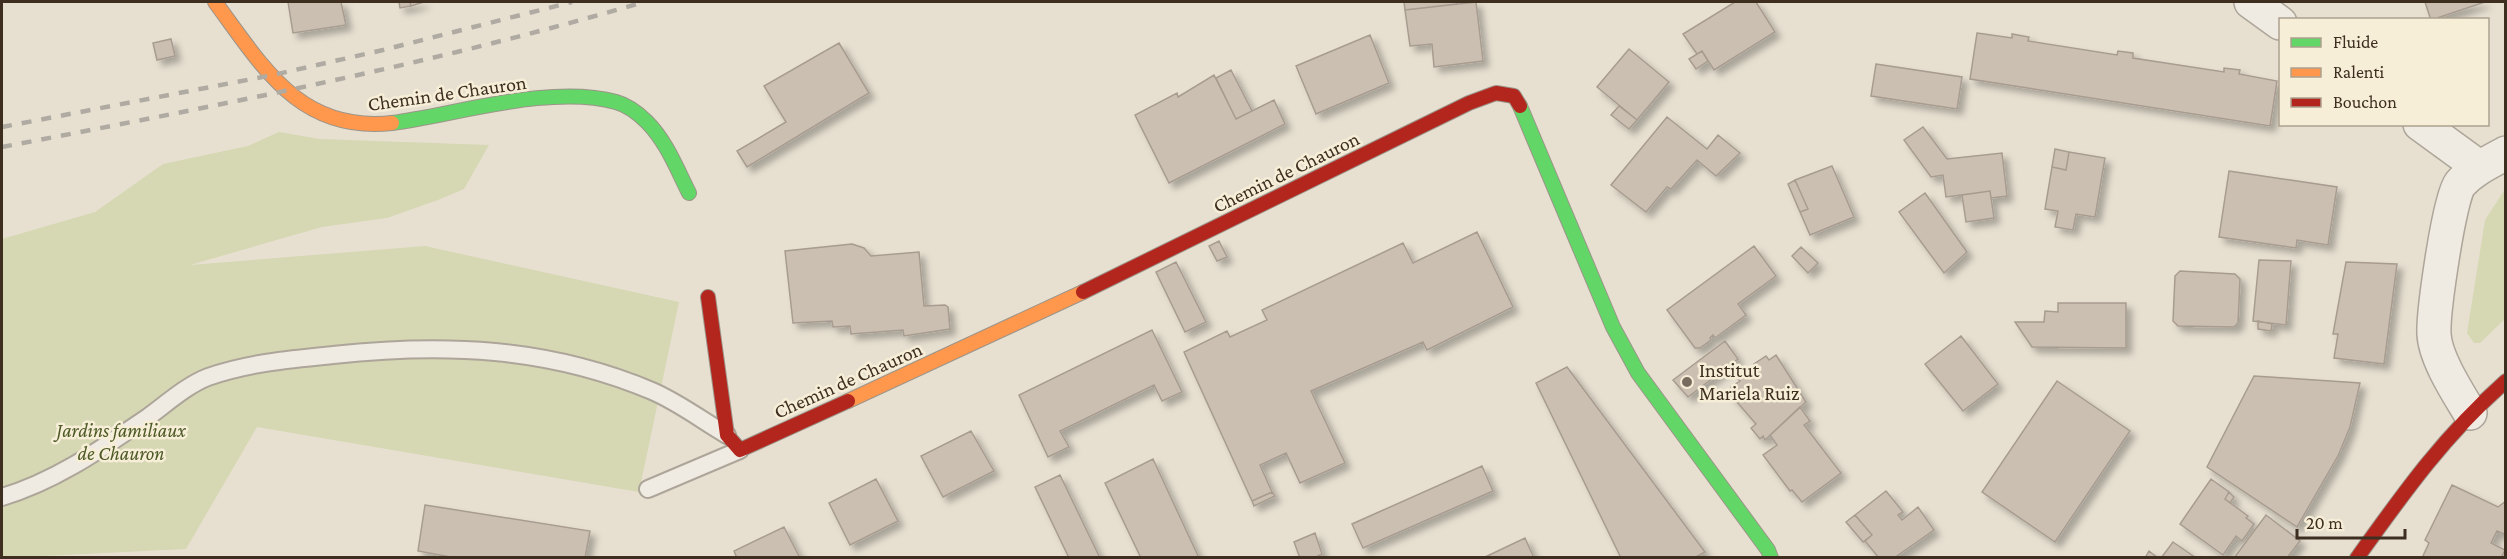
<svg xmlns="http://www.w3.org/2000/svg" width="2507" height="559" viewBox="0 0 2507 559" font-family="'Crimson Pro',serif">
<defs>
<filter id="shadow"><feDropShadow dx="5.5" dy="5.5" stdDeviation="3" flood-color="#0004"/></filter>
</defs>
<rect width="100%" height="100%" fill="#e7e0d1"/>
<path fill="#d6d7b3" d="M 279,132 L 320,139 L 489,145 L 464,189 L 438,200 L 387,218 L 322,227 L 190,265 L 425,246 L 679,302 L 639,492 L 257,427 L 186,549 L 2,558 L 2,239 L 95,212 L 163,164 L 248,146 Z
M 2505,189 L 2505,319 L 2480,343 L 2474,343 L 2467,333 L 2485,220 Z"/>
<path fill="#cbbfb2" stroke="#a89c90" stroke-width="1.5" filter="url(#shadow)" d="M 288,2 L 341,2 L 346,25 L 293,33 Z
M 399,2 L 410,2 L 411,6 L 400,8 Z
M 410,2 L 424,2 L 411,6 Z
M 1404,2 L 1456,2 L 1457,4 L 1405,10 Z
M 1476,2 L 1483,61 L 1434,67 L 1432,44 L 1410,46 L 1405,10 Z
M 1735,2 L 1756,2 L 1775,32 L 1714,70 L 1702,51 L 1697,54 L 1683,34 Z
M 2425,2 L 2485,2 L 2431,20 Z
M 1977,33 L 2012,38 L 2012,34 L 2029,37 L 2028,41 L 2117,55 L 2118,51 L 2133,53 L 2133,58 L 2224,72 L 2224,68 L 2240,70 L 2239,74 L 2277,81 L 2270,126 L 1970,79 Z
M 1370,35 L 1389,83 L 1316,114 L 1296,66 Z
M 171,39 L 175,56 L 157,60 L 153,43 Z
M 839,43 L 869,93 L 747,167 L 737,151 L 786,122 L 764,86 Z
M 1629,49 L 1669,82 L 1637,120 L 1597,87 Z
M 1702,51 L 1708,61 L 1696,69 L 1689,59 Z
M 1876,64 L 1962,77 L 1957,109 L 1871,96 Z
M 1231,70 L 1252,111 L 1236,119 L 1216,78 Z
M 1214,75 L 1236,119 L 1274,100 L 1285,124 L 1169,183 L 1135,115 L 1177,93 L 1178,97 Z
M 1619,106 L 1637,120 L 1629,129 L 1611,115 Z
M 1667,117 L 1707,149 L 1718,135 L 1740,153 L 1716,176 L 1697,160 L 1671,189 L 1667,187 L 1646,212 L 1611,185 Z
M 1923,127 L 1947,159 L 2002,153 L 2007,196 L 1991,198 L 1990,191 L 1946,197 L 1943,175 L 1931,177 L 1904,140 Z
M 2055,149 L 2069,152 L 2066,170 L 2052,167 Z
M 2069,152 L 2105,158 L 2095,217 L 2076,214 L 2073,230 L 2055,227 L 2058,211 L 2045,209 L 2052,167 L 2066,170 Z
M 1832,166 L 1854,217 L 1810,235 L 1800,212 L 1808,209 L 1795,180 Z
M 2229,171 L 2337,187 L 2328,245 L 2297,240 L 2296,248 L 2219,237 Z
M 1795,180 L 1808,209 L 1800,212 L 1788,184 Z
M 1990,191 L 1994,218 L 1966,222 L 1962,195 Z
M 1925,193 L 1967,252 L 1944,273 L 1899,212 Z
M 1477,232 L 1513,307 L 1427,350 L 1423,342 L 1311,391 L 1345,463 L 1300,483 L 1286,453 L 1260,465 L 1272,492 L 1252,501 L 1184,352 L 1227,331 L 1230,337 L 1267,320 L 1262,310 L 1403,243 L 1413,263 Z
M 1219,241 L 1227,257 L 1217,261 L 1209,246 Z
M 852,244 L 864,248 L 871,256 L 919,252 L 924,306 L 945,305 L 948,307 L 950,329 L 904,336 L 903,330 L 851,334 L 850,326 L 833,327 L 832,321 L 793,323 L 785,251 Z
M 1754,246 L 1776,276 L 1738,304 L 1746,315 L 1715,338 L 1713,335 L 1710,338 L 1711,340 L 1700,348 L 1695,348 L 1667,310 Z
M 1801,247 L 1818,263 L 1808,273 L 1792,256 Z
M 2259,260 L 2291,261 L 2286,325 L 2253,321 Z
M 1176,262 L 1206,322 L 1185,332 L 1156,272 Z
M 2346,262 L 2397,264 L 2384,364 L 2334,358 L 2338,334 L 2333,334 Z
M 2180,271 L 2235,274 L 2240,279 L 2238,323 L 2234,327 L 2178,326 L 2173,321 L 2175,276 Z
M 2058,303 L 2126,303 L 2126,348 L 2032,347 L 2015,322 L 2044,322 L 2045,311 L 2058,312 Z
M 2258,321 L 2272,324 L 2271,331 L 2258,329 Z
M 1152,330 L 1182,392 L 1162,401 L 1154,385 L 1060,431 L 1069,447 L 1048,457 L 1019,395 Z
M 1961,336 L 1998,384 L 1963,411 L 1925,364 Z
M 1725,341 L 1738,359 L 1688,397 L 1673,380 Z
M 1776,355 L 1806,402 L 1765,440 L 1763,436 L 1760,439 L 1751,428 L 1756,424 L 1729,393 L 1734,390 L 1731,387 L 1740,381 L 1736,377 L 1747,370 L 1751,373 L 1757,368 L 1754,364 L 1766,356 L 1769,360 Z
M 1567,367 L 1705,552 L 1694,558 L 1621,558 L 1536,383 Z
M 2254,376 L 2360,383 L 2350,427 L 2338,456 L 2297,527 L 2207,467 Z
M 2057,381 L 2130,431 L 2055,542 L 1982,492 Z
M 1800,407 L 1810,421 L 1804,425 L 1841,473 L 1802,502 L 1792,490 L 1790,491 L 1763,455 L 1777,445 L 1770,435 Z
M 971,431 L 994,471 L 943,497 L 921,456 Z
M 1153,459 L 1199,558 L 1141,558 L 1105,483 Z
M 1482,466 L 1493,491 L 1363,548 L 1352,524 Z
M 1060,475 L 1100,558 L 1069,558 L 1035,487 Z
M 876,479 L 898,521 L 850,545 L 829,503 Z
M 2211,479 L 2229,492 L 2225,499 L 2248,516 L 2246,518 L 2254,524 L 2242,541 L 2236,536 L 2223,555 L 2180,524 Z
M 2452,485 L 2498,507 L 2506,501 L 2506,535 L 2497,531 L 2491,543 L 2505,550 L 2501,558 L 2422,558 L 2429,543 L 2425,540 Z
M 1886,491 L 1903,512 L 1898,515 L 1902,520 L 1918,507 L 1934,530 L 1894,558 L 1879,558 L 1865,541 L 1872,535 L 1855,515 Z
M 1272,492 L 1275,496 L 1254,506 L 1252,501 Z
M 2229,492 L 2234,497 L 2230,503 L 2225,499 Z
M 425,505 L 590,531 L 585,558 L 456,558 L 418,551 Z
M 1855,515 L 1872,535 L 1863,542 L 1846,522 Z
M 2266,515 L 2300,541 L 2287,558 L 2234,558 Z
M 784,527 L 800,558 L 737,558 L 734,551 Z
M 1315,533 L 1322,554 L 1314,558 L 1300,558 L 1294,542 Z
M 1525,538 L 1534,558 L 1483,558 Z
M 2173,542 L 2196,558 L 2161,558 Z
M 2149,551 L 2158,558 L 2145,558 Z"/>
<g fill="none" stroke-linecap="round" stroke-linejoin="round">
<defs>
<path id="lane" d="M 648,489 L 740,450
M 2,497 C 56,481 101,449 148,417 C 166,404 187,385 208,377 C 247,363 292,359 333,355 C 444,343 548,347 652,391 C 678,402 703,421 727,435"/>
<path id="street" d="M 2251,2 L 2280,23
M 2420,124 L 2479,167
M 2470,413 C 2458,393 2435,358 2434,334 C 2433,313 2449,198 2460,184 C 2472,170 2490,162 2506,153"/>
<path id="fast" d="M 1520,106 L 1613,327 L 1638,373 L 1768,550 L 1771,558
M 392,123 C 458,114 552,84 616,102 C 627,105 639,114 647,122 C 666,141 677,169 689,193"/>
<path id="slow" d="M 215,2 C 263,67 300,133 392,123
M 848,401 L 1083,292"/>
<path id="jam" d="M 1083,292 L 1469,103 L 1496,93 L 1514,96 L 1520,106
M 708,297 L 727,435 L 740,450 L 848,401
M 2357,558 C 2405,491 2444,436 2506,381"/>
</defs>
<use href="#lane" stroke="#ada599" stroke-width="20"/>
<use href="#street" stroke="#ada599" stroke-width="36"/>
<use href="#fast" stroke="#9c958a" stroke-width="16"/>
<use href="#slow" stroke="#9c958a" stroke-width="16"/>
<use href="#jam" stroke="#9c958a" stroke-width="16"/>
<use href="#lane" stroke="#efebe3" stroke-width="16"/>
<use href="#street" stroke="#efebe3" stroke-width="33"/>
<use href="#fast" stroke="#63d668" stroke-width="14"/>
<use href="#slow" stroke="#ff974d" stroke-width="14"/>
<use href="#jam" stroke="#b3261e" stroke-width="14"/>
<path stroke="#afaaa2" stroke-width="4.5" stroke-dasharray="10 10" stroke-linecap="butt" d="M 2,127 L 273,75 L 383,50 L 572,2
M 2,147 C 217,106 433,64 644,2"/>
</g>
<circle fill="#786c5e" stroke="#f7eed8" stroke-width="2" cx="1687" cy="382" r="6"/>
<g text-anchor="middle" stroke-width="5" stroke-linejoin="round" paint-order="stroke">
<g font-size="20" fill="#3d2e20" stroke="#f7eed8">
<text transform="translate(447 93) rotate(-8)" y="7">Chemin de Chauron</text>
<text transform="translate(1286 172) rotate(-26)" y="7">Chemin de Chauron</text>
<text transform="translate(848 380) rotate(-24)" y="7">Chemin de Chauron</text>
</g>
<g font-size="20" fill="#3d2e20" stroke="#f7eed8" text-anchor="start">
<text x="1699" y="377">Institut<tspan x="1699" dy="23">Mariela Ruiz</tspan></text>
</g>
<g font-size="20" font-style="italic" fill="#4d5a26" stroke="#f7eed8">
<text x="121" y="437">Jardins familiaux<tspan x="121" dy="23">de Chauron</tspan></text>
</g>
</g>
<rect width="2507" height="559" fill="none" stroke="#3d2e20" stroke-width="6"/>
<rect x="2279" y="18" width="210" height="108" fill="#f7eed8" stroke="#ada18e" stroke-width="1.5"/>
<rect x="2291" y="38" width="30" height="9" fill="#63d668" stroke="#ada18e" stroke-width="1.5"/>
<text x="2333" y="48" font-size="18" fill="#3d2e20">Fluide</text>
<rect x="2291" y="68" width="30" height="9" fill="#ff974d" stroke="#ada18e" stroke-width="1.5"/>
<text x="2333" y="78" font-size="18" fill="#3d2e20">Ralenti</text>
<rect x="2291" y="98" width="30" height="9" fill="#b3261e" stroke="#ada18e" stroke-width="1.5"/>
<text x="2333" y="108" font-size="18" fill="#3d2e20">Bouchon</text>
<path d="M2297 529v9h108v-9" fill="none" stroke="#3d2e20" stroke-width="3"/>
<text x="2306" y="529" font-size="18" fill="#3d2e20" stroke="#f7eed8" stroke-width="4.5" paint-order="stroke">20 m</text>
</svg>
